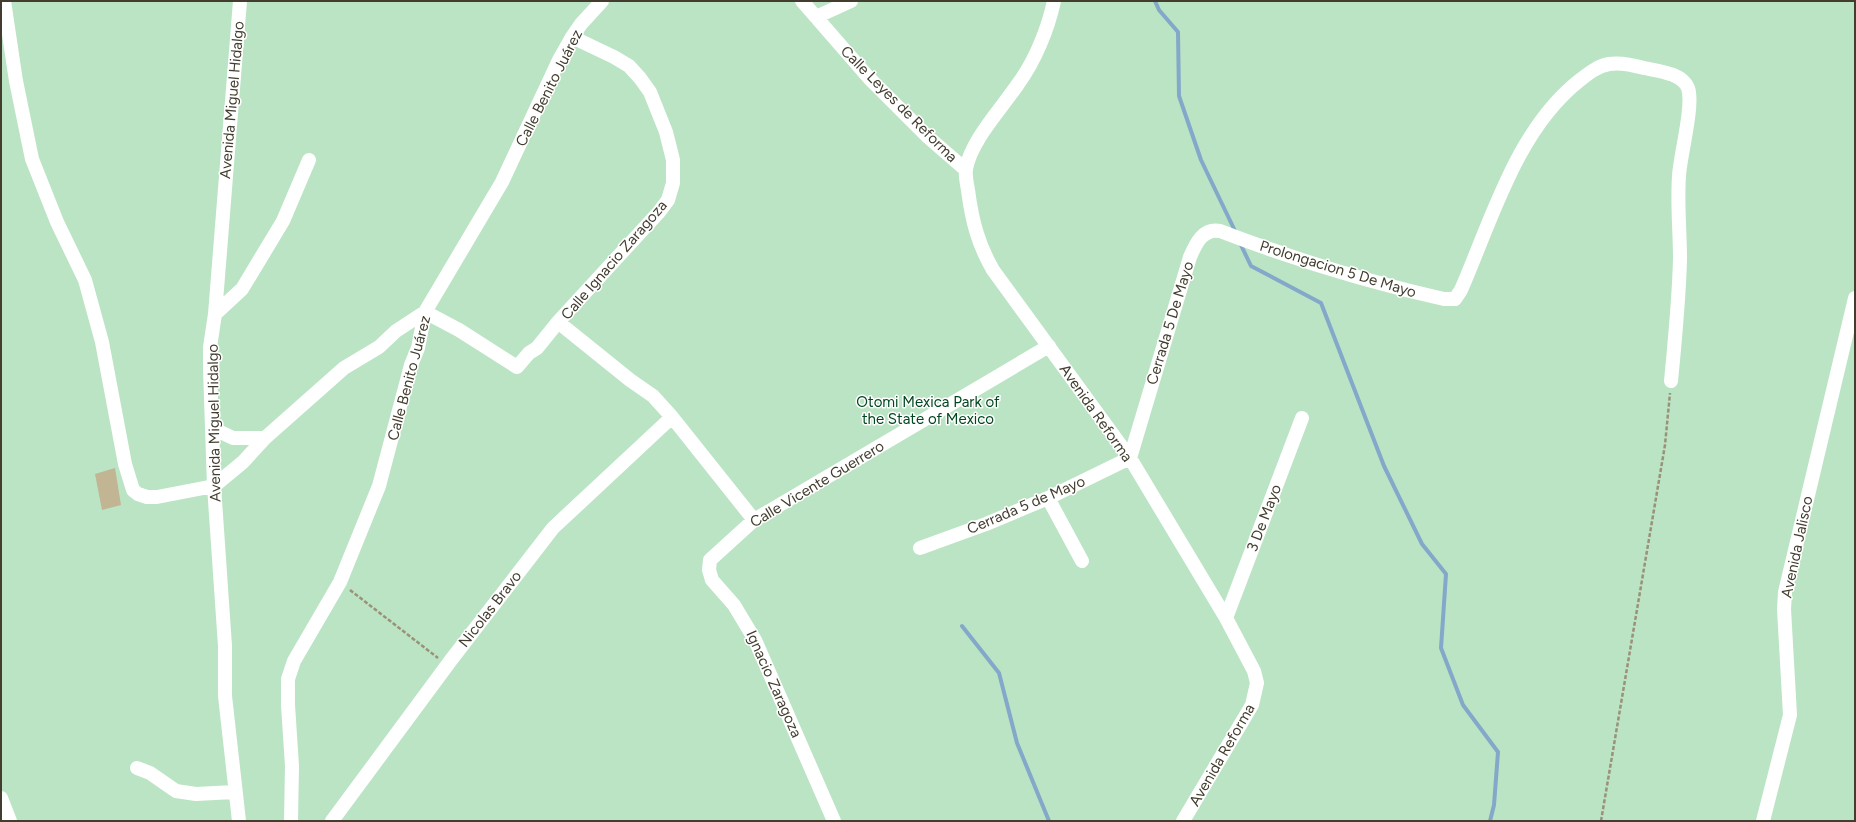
<svg xmlns="http://www.w3.org/2000/svg" width="1856" height="822" viewBox="0 0 1856 822" font-family="Figtree,sans-serif">
<rect width="100%" height="100%" fill="#fbefcb"/>
<path fill="#bbe4c4" d="M 1,1 L 1855,1 L 1855,821 L 1,821 Z"/>
<g fill="none" stroke-linecap="round" stroke-linejoin="round">
<path stroke="#84a8c9" stroke-width="4" d="M 1155,1 L 1159,10 L 1178,32 L 1179,96 L 1201,160 L 1236,233
M 1240,243 L 1251,266 L 1321,303 L 1384,466 L 1422,544 L 1446,574 L 1441,648 L 1463,705 L 1498,752 L 1494,805 L 1490,821
M 962,626 L 999,673 L 1017,743 L 1049,821"/>
</g>
<path fill="#c1b593" d="M 115,468 L 121,505 L 102,510 L 95,474 Z"/>
<g fill="none" stroke-linecap="round" stroke-linejoin="round">
<path stroke="#999178" stroke-width="2.5" stroke-dasharray="4 2" stroke-linecap="butt" d="M 350,590 L 438,658
M 1601,821 L 1665,445 L 1670,393"/>
<path stroke="#fff" stroke-width="14" d="M 4,1 L 16,81 L 32,159 L 57,222 L 85,280 L 102,342 L 125,464 L 133,490 L 138,494 L 147,497 L 157,497 L 214,486 L 243,462 L 265,438 L 344,368 L 379,347 L 396,331 L 425,312
M 802,1 L 869,78 L 928,137 L 966,170
M 1054,1 C 1048,29 1035,61 1018,84 C 1002,108 971,140 966,169 C 965,176 967,184 968,190 C 972,221 978,244 993,270 L 1130,458 L 1226,618 L 1254,671 L 1257,683 L 1252,705 L 1183,821
M 816,17 L 851,1
M 425,312 L 459,330 L 517,367 L 529,353 L 537,348 L 558,322 L 659,212 L 668,200 L 673,183 L 673,160 L 666,132 L 650,92 L 640,78 L 629,66 L 614,57 L 572,37
M 215,314 L 242,289 L 283,221 L 309,160
M 558,322 L 630,380 L 653,396 L 672,417 L 754,520
M 212,428 L 233,438 L 265,438
M 1048,498 L 1082,561
M 920,548 L 986,524 L 1048,498 L 1130,458 L 1190,257 C 1196,243 1203,228 1220,231 C 1293,259 1368,282 1444,299 L 1455,299 L 1461,290 C 1492,219 1517,129 1580,80 C 1589,73 1598,66 1609,64 C 1621,62 1633,65 1644,68 C 1658,71 1682,73 1688,88 C 1694,105 1680,156 1679,176 C 1677,204 1680,231 1680,259 C 1679,300 1675,340 1671,381
M 1226,618 L 1302,418
M 137,768 L 150,773 L 176,791 L 196,794 L 234,792
M 1,798 L 10,821
M 239,821 L 225,696 L 225,646 L 214,486 L 210,369 L 210,347 L 215,314 L 240,1
M 291,821 L 292,766 L 288,705 L 288,679 L 294,661 L 340,582 L 379,486 L 411,365 L 418,348 L 425,312 L 502,182 L 559,60 L 572,37 L 581,24 L 602,1
M 332,821 L 451,660 L 553,528 L 672,417
M 834,821 L 755,640 L 734,605 L 712,580 L 709,570 L 710,560 L 754,520 L 1049,346
M 1763,821 L 1790,715 L 1784,609 L 1785,592 L 1855,298"/>
</g>
<g text-anchor="middle" stroke-width="3" stroke-linejoin="round" paint-order="stroke">
<g font-size="15" fill="#423d2e" stroke="#fff">
<text transform="translate(549 88) rotate(-63)" y="5">Calle Benito Juárez</text>
<text transform="translate(232 100) rotate(-85)" y="5">Avenida Miguel Hidalgo</text>
<text transform="translate(899 104) rotate(45)" y="5">Calle Leyes de Reforma</text>
<text transform="translate(614 260) rotate(-49)" y="5">Calle Ignacio Zaragoza</text>
<text transform="translate(1338 269) rotate(17)" y="5">Prolongacion 5 De Mayo</text>
<text transform="translate(1170 323) rotate(-73)" y="5">Cerrada 5 De Mayo</text>
<text transform="translate(409 378) rotate(-75)" y="5">Calle Benito Juárez</text>
<text transform="translate(1096 413) rotate(55)" y="5">Avenida Reforma</text>
<text transform="translate(214 423) rotate(-91)" y="5">Avenida Miguel Hidalgo</text>
<text transform="translate(817 484) rotate(-31)" y="5">Calle Vicente Guerrero</text>
<text transform="translate(1026 505) rotate(-23)" y="5">Cerrada 5 de Mayo</text>
<text transform="translate(1264 518) rotate(-69)" y="5">3 De Mayo</text>
<text transform="translate(1797 547) rotate(-78)" y="5">Avenida Jalisco</text>
<text transform="translate(490 609) rotate(-52)" y="5">Nicolas Bravo</text>
<text transform="translate(774 684) rotate(66)" y="5">Ignacio Zaragoza</text>
<text transform="translate(1222 755) rotate(-60)" y="5">Avenida Reforma</text>
</g>
<g font-size="15" fill="#004720" stroke="#fff">
<text x="928" y="407">Otomi Mexica Park of<tspan x="928" dy="17">the State of Mexico</tspan></text>
</g>
</g>
<rect width="1856" height="822" fill="none" stroke="#423d2e" stroke-width="4"/>
</svg>
